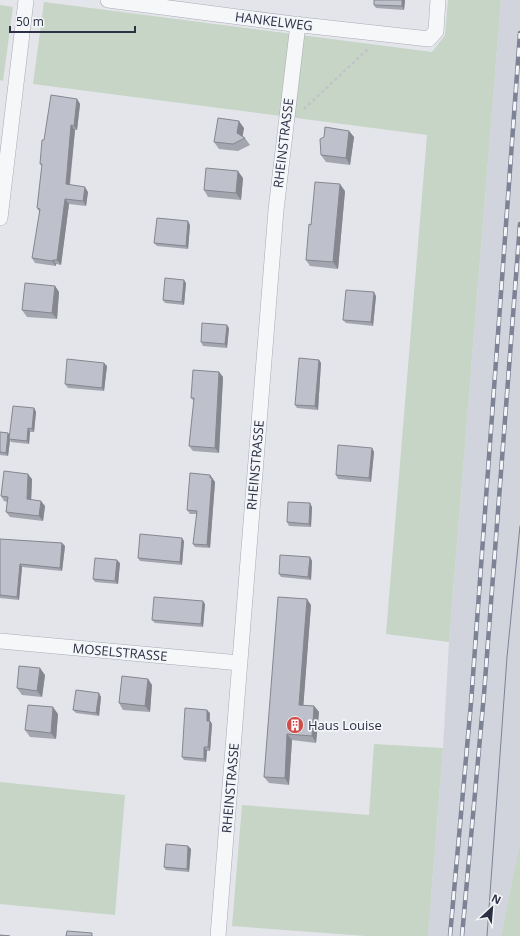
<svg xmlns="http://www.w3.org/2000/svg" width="520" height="936" viewBox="0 0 520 936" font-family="'Open Sans',sans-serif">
<rect width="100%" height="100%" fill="#e3e5eb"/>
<path fill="#d2d4dd" d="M 501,0 L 520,0 L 520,842 L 501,936 L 428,936 L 443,748 L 449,642 Z"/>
<path fill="#c6d5c5" d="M 448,0 L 501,0 L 449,642 L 386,634 L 427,135 L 33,84 L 44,2 L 432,52 L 445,35 Z
M 0,5 L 13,7 L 3,81 L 0,80 Z
M 374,744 L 443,748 L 428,936 L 366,936 L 232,926 L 242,805 L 369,815 Z
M 0,782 L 125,795 L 115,915 L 0,904 Z
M 520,842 L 520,936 L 501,936 Z"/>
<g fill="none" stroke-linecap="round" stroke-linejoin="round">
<defs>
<path id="minor" d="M 108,0 L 293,24 L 429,39 L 436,31 L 438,0
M 0,218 L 26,0
M 0,641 L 240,663
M 218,936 L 276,210 L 298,24"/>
</defs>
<use href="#minor" stroke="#a8abb6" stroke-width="16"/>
<path stroke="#c1c3ca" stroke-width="2.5" stroke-dasharray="3 3" stroke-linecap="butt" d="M 304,109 L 369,48"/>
<use href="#minor" stroke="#f6f7f9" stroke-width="15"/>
<path stroke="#7d8295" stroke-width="1" d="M 487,936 L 507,657 L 520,526"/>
<defs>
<path id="rail" d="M 450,936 L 471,703 L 520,33
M 462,936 L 484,694 L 520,224"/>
</defs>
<use href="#rail" stroke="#7d8295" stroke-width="4.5"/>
<use href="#rail" stroke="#f3f5f8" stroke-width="3" stroke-dasharray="9" stroke-linecap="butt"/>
</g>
<path fill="#a3a5af" d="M 405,0 L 404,10 L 376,8 L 374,5 Z
M 77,99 L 80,104 L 77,130 L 75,130 L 70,185 L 88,192 L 86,206 L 69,204 L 61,265 L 56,264 L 56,266 L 35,263 L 32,258 L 40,213 L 37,208 L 42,166 L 40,164 Z
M 244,128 L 242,136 L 245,138 L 250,145 L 238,151 L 219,149 L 214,142 Z
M 349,131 L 354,137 L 350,165 L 326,162 L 321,155 L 324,137 Z
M 243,178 L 241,200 L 208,197 L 204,190 Z
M 345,191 L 338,269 L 310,266 L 306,260 Z
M 190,225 L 188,249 L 157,246 L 154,243 Z
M 186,283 L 184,305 L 165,303 L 163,300 Z
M 55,286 L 59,292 L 57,319 L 27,317 L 22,310 Z
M 376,296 L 373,326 L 346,323 L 343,320 Z
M 229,328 L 227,348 L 203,346 L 201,342 Z
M 319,360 L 321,363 L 318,410 L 297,408 L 295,405 Z
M 104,363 L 107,366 L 104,391 L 68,388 L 65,384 Z
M 219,372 L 223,377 L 219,453 L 193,451 L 189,446 L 194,401 L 191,398 Z
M 34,408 L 36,412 L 34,432 L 30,432 L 29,444 L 11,442 L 10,440 L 8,456 L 0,455 L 0,432 L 8,433 L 9,435 Z
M 372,448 L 374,452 L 371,482 L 338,479 L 336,475 Z
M 210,475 L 215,482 L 210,548 L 195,547 L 193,544 L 197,514 L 190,514 L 187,510 Z
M 32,479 L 31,500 L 45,506 L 43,521 L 10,517 L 6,512 L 7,502 L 4,501 L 1,496 Z
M 312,507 L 311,527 L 289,526 L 287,522 Z
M 0,539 L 62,543 L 65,546 L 62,571 L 22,567 L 19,600 L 0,598 Z
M 184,541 L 182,565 L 140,561 L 138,558 Z
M 310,557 L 312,561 L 311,580 L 281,577 L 279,574 Z
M 120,563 L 118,584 L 95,582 L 93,579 Z
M 205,604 L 203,627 L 155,623 L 152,620 Z
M 311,605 L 303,705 L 314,706 L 319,712 L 316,743 L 292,740 L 289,785 L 269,783 L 264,777 Z
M 45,675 L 42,697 L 22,695 L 17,688 Z
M 148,679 L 152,685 L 150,712 L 123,710 L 119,703 Z
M 101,697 L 99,716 L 76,713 L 73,710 Z
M 210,713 L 210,721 L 212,724 L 210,751 L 207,751 L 206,762 L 184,760 L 182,757 Z
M 58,714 L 56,739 L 30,737 L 25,730 Z
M 188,846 L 191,849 L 189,872 L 166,870 L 164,867 Z"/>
<path fill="#85868e" d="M 402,0 L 405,0 L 404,10 L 402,6 Z
M 77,99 L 80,104 L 77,130 L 74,126 Z
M 239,121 L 244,128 L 242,140 L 237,133 Z
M 71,125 L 75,130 L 69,189 L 66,184 Z
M 349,131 L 354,137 L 350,165 L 346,158 Z
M 238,171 L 243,178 L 241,200 L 236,193 Z
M 340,184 L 345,191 L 338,269 L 333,262 Z
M 85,187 L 88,192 L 86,206 L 83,201 Z
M 65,199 L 69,204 L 61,265 L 57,260 Z
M 188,221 L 190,225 L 188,249 L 186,246 Z
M 53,260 L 56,264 L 56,266 L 52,261 Z
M 184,280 L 186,283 L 184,305 L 182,302 Z
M 55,286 L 59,292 L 57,319 L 52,313 Z
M 374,292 L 376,296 L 373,326 L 371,322 Z
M 227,325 L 229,328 L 227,348 L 225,344 Z
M 319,360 L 321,363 L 318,410 L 315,406 Z
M 104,363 L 107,366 L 104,391 L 102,388 Z
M 219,372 L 223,377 L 219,453 L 215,448 Z
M 34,408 L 36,412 L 34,432 L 32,429 Z
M 28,428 L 30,432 L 29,444 L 27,441 Z
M 8,433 L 10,436 L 9,439 L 10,440 L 8,456 L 6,453 Z
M 372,448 L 374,452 L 371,482 L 369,478 Z
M 28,474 L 32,479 L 31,504 L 27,499 Z
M 210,475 L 215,482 L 210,548 L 207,545 Z
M 41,501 L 45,506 L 43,521 L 39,516 Z
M 310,503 L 312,507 L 311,527 L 309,524 Z
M 182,538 L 184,541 L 182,565 L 180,562 Z
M 62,543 L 65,546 L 62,571 L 60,568 Z
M 310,557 L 312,561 L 311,580 L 308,577 Z
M 117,560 L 120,563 L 118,584 L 115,581 Z
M 20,564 L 22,567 L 19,600 L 17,597 Z
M 307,599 L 311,605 L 303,711 L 299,705 Z
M 203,601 L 205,604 L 203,627 L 201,624 Z
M 40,668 L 45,675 L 42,697 L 37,691 Z
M 148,679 L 152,685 L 150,712 L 145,706 Z
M 99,693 L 101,697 L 99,716 L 96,713 Z
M 314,706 L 319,712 L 316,743 L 312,736 Z
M 53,707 L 58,714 L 56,739 L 51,733 Z
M 207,710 L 210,713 L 209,724 L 207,721 Z
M 210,721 L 212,724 L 210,751 L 208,747 Z
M 287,734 L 292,740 L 289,785 L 285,778 Z
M 204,747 L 207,751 L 206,762 L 204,759 Z
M 188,846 L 191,849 L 189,872 L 187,869 Z"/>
<path fill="#bec0cb" stroke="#85868e" d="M 374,0 L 402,0 L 402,6 L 374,5 Z
M 51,95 L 77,99 L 74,126 L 71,125 L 66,184 L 85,187 L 83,201 L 65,199 L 57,260 L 53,260 L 52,261 L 32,258 L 40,209 L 37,208 L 42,164 L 40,164 L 42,140 L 44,140 Z
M 218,118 L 239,121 L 237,133 L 245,138 L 233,144 L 214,142 Z
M 325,127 L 349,131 L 346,158 L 321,155 L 320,139 L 324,137 Z
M 206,168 L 238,171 L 236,193 L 204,190 Z
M 315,182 L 340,184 L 333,262 L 306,260 L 309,224 L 311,225 Z
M 157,218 L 188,221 L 186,246 L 154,243 Z
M 165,278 L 184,280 L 182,302 L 163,300 Z
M 25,283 L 55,286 L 52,313 L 22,310 Z
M 346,290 L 374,292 L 371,322 L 343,320 Z
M 202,323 L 227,325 L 225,344 L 201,342 Z
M 299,358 L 319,360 L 315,406 L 295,405 Z
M 67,359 L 104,363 L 102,388 L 65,384 Z
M 193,370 L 219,372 L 215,448 L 189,446 L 194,398 L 191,398 Z
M 13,406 L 34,408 L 32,429 L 28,428 L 27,441 L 9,439 Z
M 0,432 L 8,433 L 6,453 L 0,452 Z
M 338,445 L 372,448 L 369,478 L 336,475 Z
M 4,471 L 28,474 L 27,499 L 41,501 L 39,516 L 6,512 L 8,497 L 1,496 Z
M 190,473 L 210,475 L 210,478 L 212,478 L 207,545 L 193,544 L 197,511 L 187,510 Z
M 288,502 L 310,503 L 309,524 L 287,522 Z
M 140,534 L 182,538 L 180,562 L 138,558 Z
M 0,539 L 62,543 L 60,568 L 20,564 L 17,597 L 0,595 Z
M 280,555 L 310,557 L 308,577 L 279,574 Z
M 95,558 L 117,560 L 115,581 L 93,579 Z
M 154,597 L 203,601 L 201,624 L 152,620 Z
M 278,597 L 307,599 L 299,705 L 314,706 L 312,736 L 287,734 L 285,778 L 264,777 Z
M 19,666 L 40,668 L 37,691 L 17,688 Z
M 122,676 L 148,679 L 145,706 L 119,703 Z
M 76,690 L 99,693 L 96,713 L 73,710 Z
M 28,705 L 53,707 L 51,733 L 25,730 Z
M 185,708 L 207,710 L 207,721 L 210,721 L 208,747 L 204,747 L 204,759 L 182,757 Z
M 166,844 L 188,846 L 187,869 L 164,867 Z
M 67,931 L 92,933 L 92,936 L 66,936 Z
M 0,935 L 10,936 L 0,936 Z"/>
<defs>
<symbol id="building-disc" viewBox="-11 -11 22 22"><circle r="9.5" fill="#cd4d4b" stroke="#f3f5f8"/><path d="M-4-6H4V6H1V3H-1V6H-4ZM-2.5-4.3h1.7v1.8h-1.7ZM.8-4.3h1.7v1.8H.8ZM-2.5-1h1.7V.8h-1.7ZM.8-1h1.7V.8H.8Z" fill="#fff"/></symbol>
</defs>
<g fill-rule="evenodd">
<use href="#building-disc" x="285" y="715" width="20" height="20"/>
</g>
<g text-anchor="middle" stroke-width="3.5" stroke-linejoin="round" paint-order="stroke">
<g font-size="13" fill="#2b3044" stroke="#f3f5f8">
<text transform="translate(274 21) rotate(7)" y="5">HANKELWEG</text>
<text transform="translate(283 143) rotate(-83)" y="5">RHEINSTRASSE</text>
<text transform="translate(255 465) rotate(-85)" y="5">RHEINSTRASSE</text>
<text transform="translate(120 652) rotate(5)" y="5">MOSELSTRASSE</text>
<text transform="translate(230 788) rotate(-85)" y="5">RHEINSTRASSE</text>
</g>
<g font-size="13" fill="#2b3044" stroke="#f3f5f8" text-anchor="start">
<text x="308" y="730">Haus Louise</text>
</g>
</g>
<g transform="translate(492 908) rotate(26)" stroke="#f3f5f8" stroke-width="3" paint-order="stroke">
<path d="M0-3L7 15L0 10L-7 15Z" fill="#2b3044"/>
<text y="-6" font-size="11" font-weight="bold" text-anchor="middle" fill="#2b3044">N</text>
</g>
<path d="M10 26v6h125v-6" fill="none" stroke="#2b3044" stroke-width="2"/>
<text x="16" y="26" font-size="12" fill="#2b3044" stroke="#f3f5f8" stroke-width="3" paint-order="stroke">50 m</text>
</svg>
